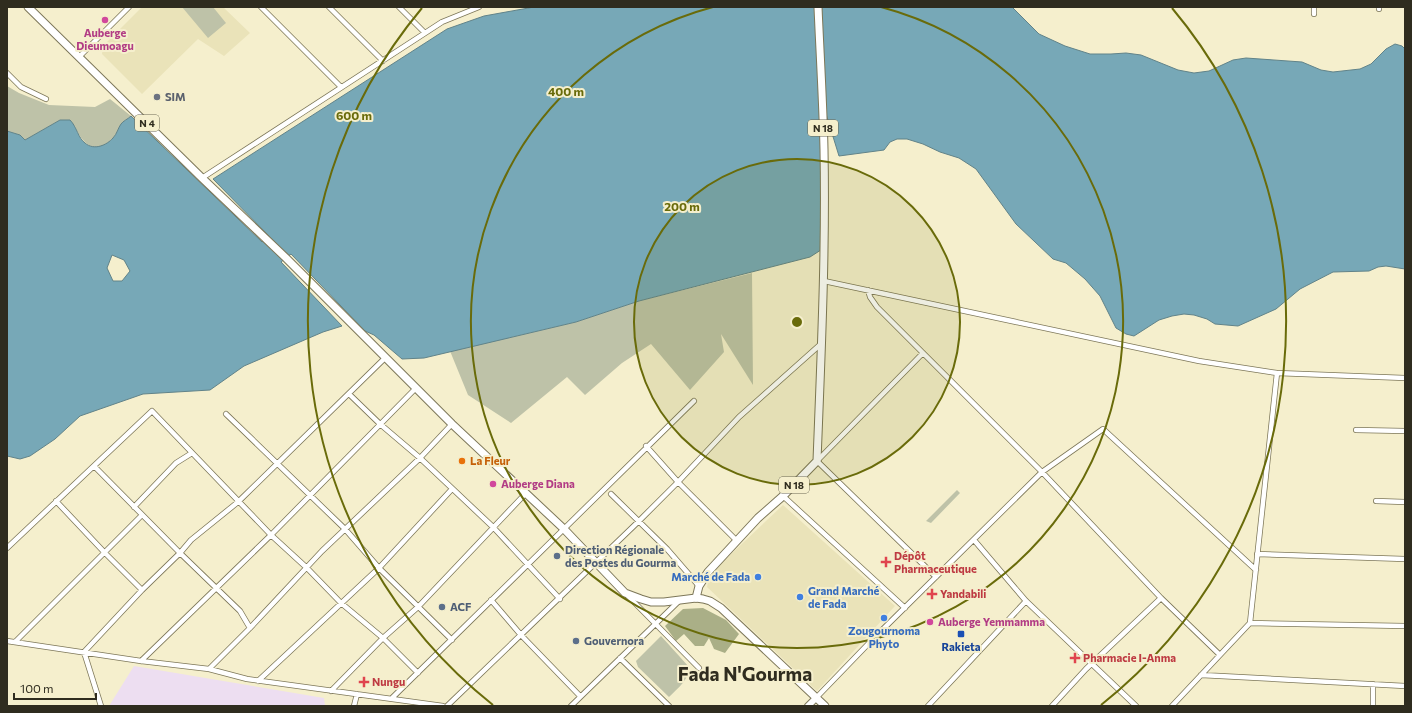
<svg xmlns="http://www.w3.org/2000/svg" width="1412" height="713" viewBox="0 0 1412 713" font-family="Commissioner,sans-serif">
<rect width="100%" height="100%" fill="#f5efcd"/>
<path fill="#eae3b9" d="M 142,7 L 223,7 L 250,33 L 224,56 L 198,39 L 142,94 L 102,54 L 103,46 Z
M 783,505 L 895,606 L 817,691 L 707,587 L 710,574 Z"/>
<path fill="#eddef1" d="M 134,666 L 324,698 L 325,706 L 109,706 Z"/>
<path fill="#bec2a8" d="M 182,7 L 213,7 L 226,23 L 208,38 Z
M 7,86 L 19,93 L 49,105 L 95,107 L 110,99 L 131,116 C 128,119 123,121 121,124 C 118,129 117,134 113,138 C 96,157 82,144 75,126 L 60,120 L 25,140 L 20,135 L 7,131 Z
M 752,273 L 753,385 L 721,334 L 724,352 L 690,390 L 651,344 L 622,363 L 585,395 L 567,377 L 511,423 L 468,395 L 450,351 L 576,322 L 639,301 Z
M 957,490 L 960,493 L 931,523 L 926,521 Z
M 661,636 L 689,667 C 689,680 678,688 669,697 L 638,667 L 636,661 Z"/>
<path fill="#aaaf87" d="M 703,608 L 726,620 L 739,634 L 725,653 L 714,649 L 709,638 L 704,646 L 695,646 L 684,634 L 676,641 L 665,626 L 683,609 Z"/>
<path fill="#77a8b7" stroke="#618389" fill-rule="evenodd" d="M 534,7 L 1012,7 L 1039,34 L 1065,46 L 1090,54 L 1111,54 L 1126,53 L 1141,55 L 1178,70 L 1194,73 L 1209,71 L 1233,60 L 1246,58 L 1302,62 L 1321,70 L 1333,72 L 1360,69 L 1371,64 L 1386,49 L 1395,44 L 1402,46 L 1405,49 L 1405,269 L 1386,266 L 1378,267 L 1369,271 L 1333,272 L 1300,289 L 1276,309 L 1238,326 L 1215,324 L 1207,319 L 1194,315 L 1184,314 L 1172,316 L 1159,320 L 1134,336 L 1126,334 L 1116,328 L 1100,296 L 1085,279 L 1066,263 L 1053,259 L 1016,224 L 976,169 L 959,158 L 940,152 L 923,144 L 907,139 L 897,139 L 890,142 L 884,150 L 839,156 L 823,104 L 824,248 L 810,257 L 639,301 L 576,322 L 424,358 L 402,359 L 374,335 L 365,331 L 291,254 L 281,262 L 342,326 L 323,332 L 244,366 L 210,390 L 143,394 L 80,416 L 55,439 L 30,456 L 20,459 L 7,456 L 7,131 L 20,135 L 25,140 L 60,120 L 70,120 C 77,127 78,138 85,143 C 94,151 107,145 113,138 C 117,134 118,128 121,124 C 123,121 128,119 131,116 L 262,242 L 269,236 L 213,179 L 447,29 L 484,16 ZM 112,255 L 124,260 L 130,271 L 122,281 L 113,281 L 107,268 Z"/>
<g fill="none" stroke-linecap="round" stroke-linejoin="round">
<defs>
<path id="minor" d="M 261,7 L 341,87
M 329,7 L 383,61
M 399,7 L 425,33
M 1314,7 L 1314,14
M 1379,7 L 1379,9
M 79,57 L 129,7
M 7,73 L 21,87 L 46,99
M 202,178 L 442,22 L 479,7
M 824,281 L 1199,361 L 1277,373 L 1405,378
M 868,290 L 870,297 L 877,307 L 1042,472 L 1161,598 L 1220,655
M 923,353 L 817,461 L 936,577
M 349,394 L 380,424 L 420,458 L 493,527 L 560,599
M 226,414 L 345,529 L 379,568 L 452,640
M 1356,430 L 1405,431
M 646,446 L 678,482 L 737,541
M 94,466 L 180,553 L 240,611 L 250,628
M 611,494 L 667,549 L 699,586
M 783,496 L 905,608
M 56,501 L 105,553 L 142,590
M 1376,501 L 1405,502
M 134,507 L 176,463 L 192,453
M 974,540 L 1026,601 L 1136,706
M 7,548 L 152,411 L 271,535 L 307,568 L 341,603 L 383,638 L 418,673
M 1257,554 L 1405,559
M 628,596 L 699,668
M 491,600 L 521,635 L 580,696
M 1250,623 L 1405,626
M 7,641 L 141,661 L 209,669 L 247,679 L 443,706
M 15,642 L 142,515
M 620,658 L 669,706
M 141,661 L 271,535 L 416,388
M 209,669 L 250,628 L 322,551 L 420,458 L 452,424
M 1201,675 L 1405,686
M 258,681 L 379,568 L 452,489
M 331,691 L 383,638 L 418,607 L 526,493
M 392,698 L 694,401
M 816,698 L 872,640 L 1042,472 L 1103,429 L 1256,570
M 101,706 L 84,652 L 142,590 L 180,553 L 191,540 L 238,502 L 385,358
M 354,706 L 357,694
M 447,706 L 639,521 L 678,482 L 739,417 L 822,343
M 571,706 L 679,601
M 928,706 L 1026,601
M 1052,706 L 1086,669 L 1161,598
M 1172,706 L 1250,623 L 1277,373
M 1373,706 L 1373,684"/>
<path id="secondary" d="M 808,706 L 816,698"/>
<path id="primary" d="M 696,598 L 699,586 L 708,572 L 758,518 L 783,496 L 817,461 C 821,357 826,253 824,149 C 823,102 820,54 818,7"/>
<path id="trunk" d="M 28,7 L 202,178 L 286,258 L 452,424 L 564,529 L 625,593 L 641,599 L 651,602 L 664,602 L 696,598 L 703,599 L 710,601 L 721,608 L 825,706"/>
</defs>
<use href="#minor" stroke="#7d7759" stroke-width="6"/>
<use href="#secondary" stroke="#7d7759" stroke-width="8"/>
<use href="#primary" stroke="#7d7759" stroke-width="9"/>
<use href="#trunk" stroke="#7d7759" stroke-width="9"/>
<use href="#minor" stroke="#fff" stroke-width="4.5"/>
<use href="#secondary" stroke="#fff" stroke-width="6"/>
<use href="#primary" stroke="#fff" stroke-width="7"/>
<use href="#trunk" stroke="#fff" stroke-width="7"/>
</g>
<circle cx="797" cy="322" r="163" fill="#696b0a" fill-opacity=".12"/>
<g fill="none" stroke="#696b0a" stroke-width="2">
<circle cx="797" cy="322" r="163"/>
<path d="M881 7A326 326 0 1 1 713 7"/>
<path d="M493 705A489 489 0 0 1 422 8M1172 8A489 489 0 0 1 1101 705"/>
</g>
<g fill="#d1479c" stroke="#f5efcd" stroke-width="1.5">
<circle cx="105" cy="20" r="4"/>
<circle cx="493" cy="484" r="4"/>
<circle cx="930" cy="622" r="4"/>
</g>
<circle fill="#6b7280" stroke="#f5efcd" stroke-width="1.5" cx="157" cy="97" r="4"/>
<circle fill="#e8710a" stroke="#f5efcd" stroke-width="1.5" cx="462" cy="461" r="4"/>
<g fill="#5c6f8a" stroke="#f5efcd" stroke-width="1.5">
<circle cx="557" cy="556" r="4"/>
<circle cx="442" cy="607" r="4"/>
<circle cx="576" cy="641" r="4"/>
</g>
<g fill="#e0444e" stroke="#f5efcd" stroke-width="1.5">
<path d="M884 556h4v4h4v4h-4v4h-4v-4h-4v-4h4z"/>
<path d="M930 588h4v4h4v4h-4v4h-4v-4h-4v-4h4z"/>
<path d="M1073 652h4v4h4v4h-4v4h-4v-4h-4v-4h4z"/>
<path d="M362 676h4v4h4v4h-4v4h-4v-4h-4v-4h4z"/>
</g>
<g fill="#3f7fe0" stroke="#f5efcd" stroke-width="1.5">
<circle cx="758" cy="577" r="4"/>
<circle cx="800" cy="597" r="4"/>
<circle cx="884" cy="618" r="4"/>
</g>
<rect fill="#1a4fb4" stroke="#f5efcd" stroke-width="1.5" x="957" y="630" width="8" height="8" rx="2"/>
<g text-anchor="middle" stroke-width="4" stroke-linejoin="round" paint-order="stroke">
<g fill="#f5efcd" stroke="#6a6653" stroke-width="1">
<rect x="135" y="115" width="24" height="16" rx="3"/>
<rect x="808" y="120" width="30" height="16" rx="3"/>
<rect x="779" y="477" width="30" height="16" rx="3"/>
</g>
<g font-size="10" font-weight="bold" fill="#2f2c1f">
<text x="147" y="127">N 4</text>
<text x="823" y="132">N 18</text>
<text x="794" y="489">N 18</text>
</g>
<g font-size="11" font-weight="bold" fill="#b23c85" stroke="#f5efcd" text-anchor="start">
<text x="105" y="37" text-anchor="middle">Auberge<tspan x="105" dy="13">Dieumoagu</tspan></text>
<text x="501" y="488">Auberge Diana</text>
<text x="938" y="626">Auberge Yemmamma</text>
</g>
<g font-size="11" font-weight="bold" fill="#5b616d" stroke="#f5efcd" text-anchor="start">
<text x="165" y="101">SIM</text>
</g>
<g font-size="11" font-weight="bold" fill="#c56008" stroke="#f5efcd" text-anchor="start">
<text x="470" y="465">La Fleur</text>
</g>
<g font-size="11" font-weight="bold" fill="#4e5e75" stroke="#f5efcd" text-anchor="start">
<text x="565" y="554">Direction Régionale<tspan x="565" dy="13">des Postes du Gourma</tspan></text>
<text x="450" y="611">ACF</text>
<text x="584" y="645">Gouvernora</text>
</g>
<g font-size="11" font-weight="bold" fill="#be3a42" stroke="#f5efcd" text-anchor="start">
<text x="894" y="560">Dépôt<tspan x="894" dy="13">Pharmaceutique</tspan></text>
<text x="940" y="598">Yandabili</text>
<text x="1083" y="662">Pharmacie I-Anma</text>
<text x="372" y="686">Nungu</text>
</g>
<g font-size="11" font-weight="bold" fill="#366cbe" stroke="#f5efcd" text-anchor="end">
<text x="750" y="581">Marché de Fada</text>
<text x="808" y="595" text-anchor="start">Grand Marché<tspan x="808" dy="13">de Fada</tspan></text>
<text x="884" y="635" text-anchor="middle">Zougournoma<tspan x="884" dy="13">Phyto</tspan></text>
</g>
<g font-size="11" font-weight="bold" fill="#164399" stroke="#f5efcd">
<text x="961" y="651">Rakieta</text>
</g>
<g font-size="19" font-weight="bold" fill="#2f2c1f" stroke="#f5efcd">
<text x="745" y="681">Fada N'Gourma</text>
</g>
</g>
<circle cx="797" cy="322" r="6" fill="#696b0a" stroke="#f5efcd" stroke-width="2"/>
<g font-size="12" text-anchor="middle" font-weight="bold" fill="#696b0a" stroke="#f5efcd" stroke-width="4" stroke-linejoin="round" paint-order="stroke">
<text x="566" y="96">400 m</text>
<text x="354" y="120">600 m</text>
<text x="682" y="211">200 m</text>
</g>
<rect width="1412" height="713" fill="none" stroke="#2f2c1f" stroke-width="16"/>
<path d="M14 693v6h82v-6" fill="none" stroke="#2f2c1f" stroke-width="2"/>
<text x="20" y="693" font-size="12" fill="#2f2c1f" stroke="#f5efcd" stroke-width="3" paint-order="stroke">100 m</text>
</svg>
